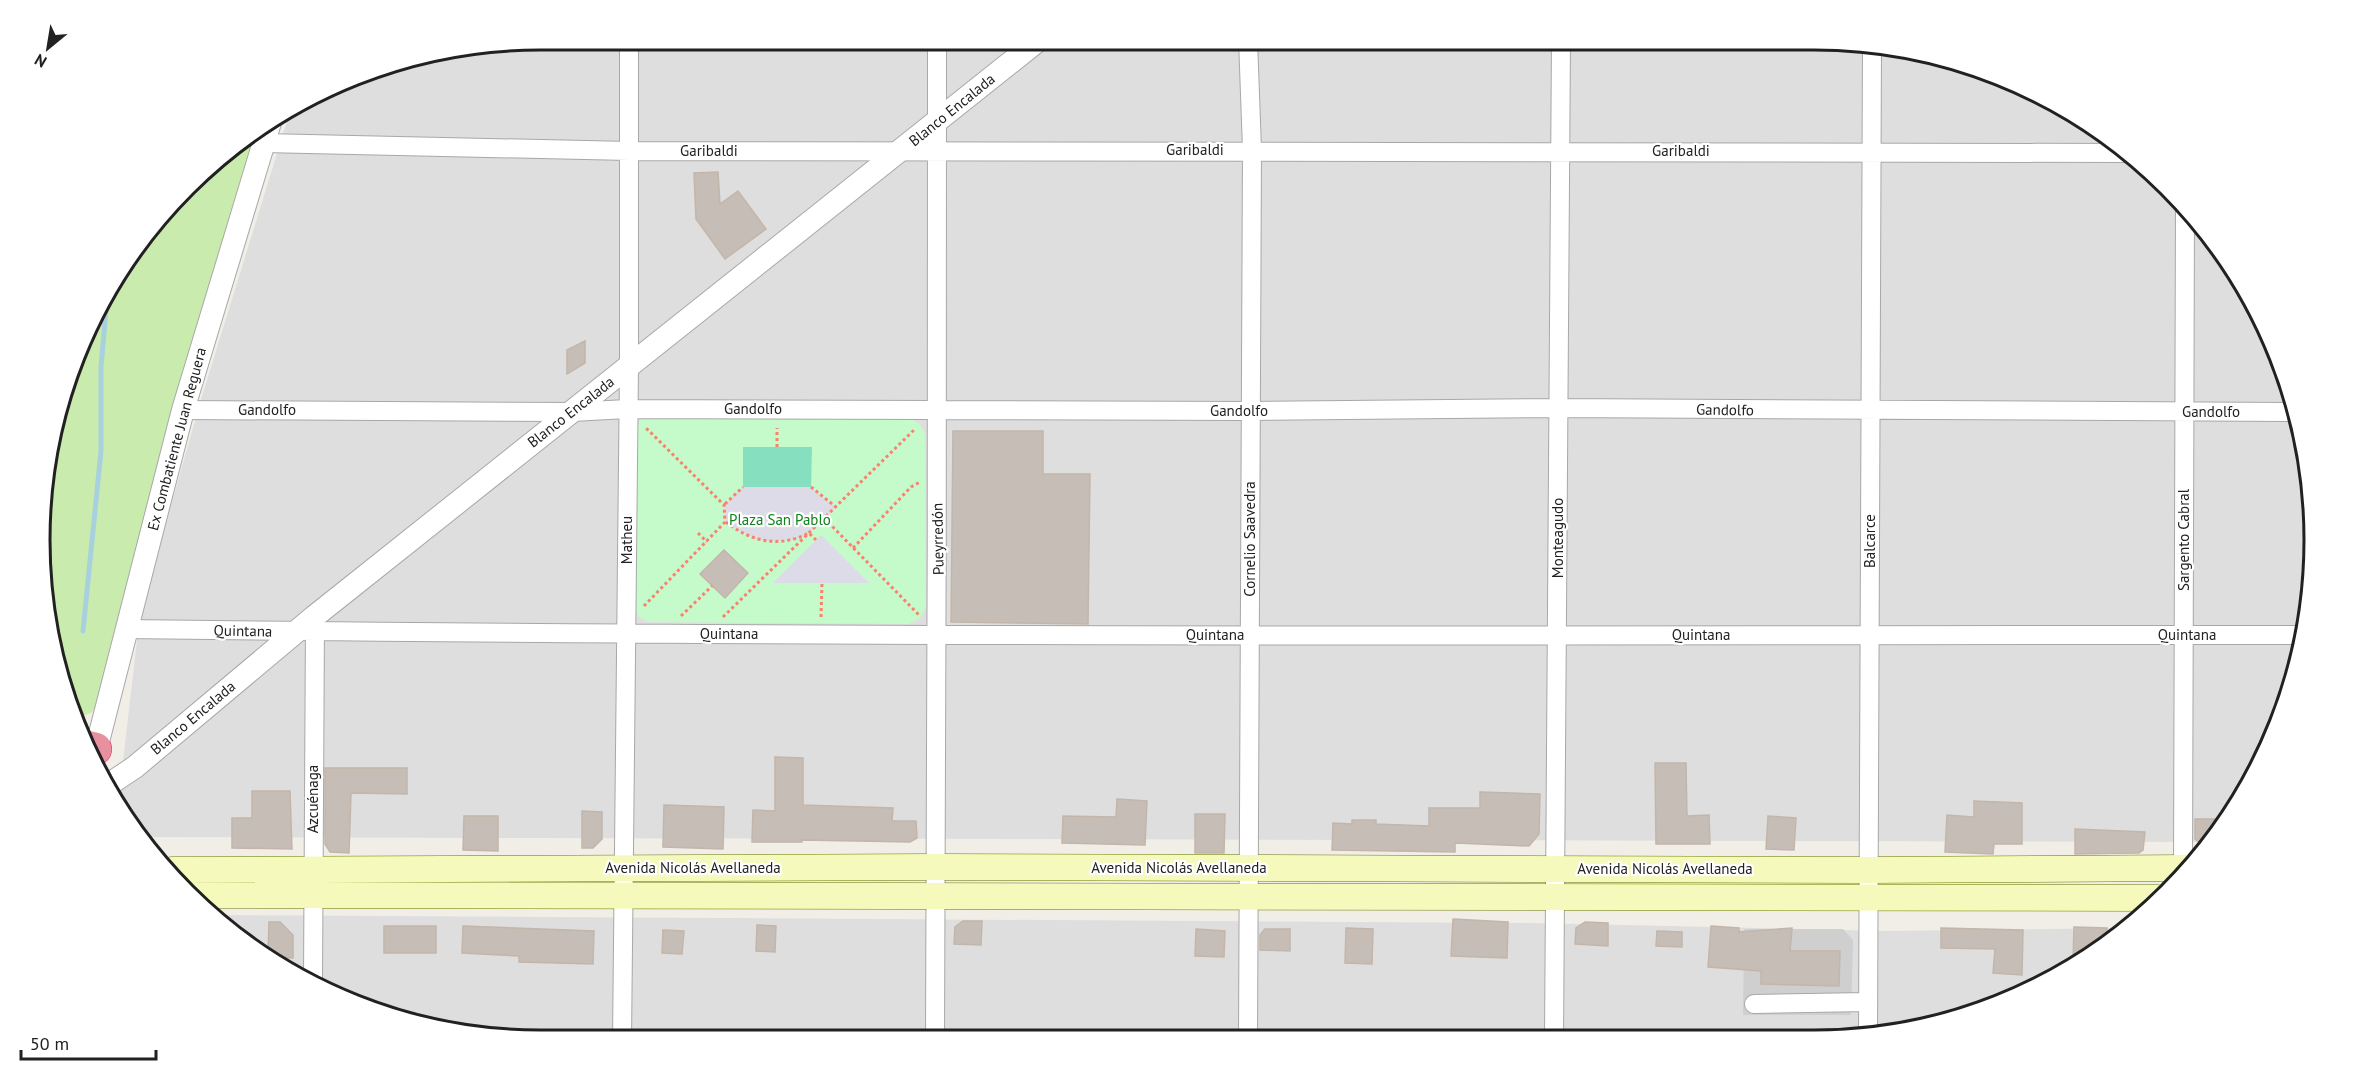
<svg xmlns="http://www.w3.org/2000/svg" width="2353" height="1080" viewBox="0 0 2353 1080" font-family="'PT Sans',sans-serif">
<rect width="100%" height="100%" fill="#f1eee7"/>
<path fill="#dfdede" d="M 540,39 L 1813,39 L 1910,49 L 2004,77 L 2091,123 L 2167,186 L 2229,261 L 2276,348 L 2304,442 L 2314,540 L 2304,637 L 2276,731 L 2212,842 L 144,837 L 118,805 L 140,614 L 203,393 L 292,105 L 379,66 Z
M 209,915 L 1535,923 L 1884,931 L 2128,928 L 2118,937 L 2005,1003 L 1879,1037 L 540,1041 L 442,1031 L 349,1003 Z"/>
<path fill="#cfcfcf" d="M 1744,929 L 1843,929 L 1853,940 L 1851,1015 L 1743,1015 Z"/>
<path fill="#caebae" d="M 265,124 L 98,705 L 91,713 L 74,719 L 65,701 L 43,606 L 49,443 L 106,289 L 210,163 Z"/>
<path fill="#c5facb" d="M 647,417 L 910,418 L 920,424 L 925,434 L 926,607 L 920,618 L 909,624 L 648,622 L 638,616 L 635,607 L 636,427 L 639,421 Z"/>
<path fill="#86e0bf" d="M 743,447 L 812,447 L 811,487 L 743,487 Z"/>
<path fill="#dcdbe7" d="M 743,487 L 811,487 L 836,507 L 809,533 L 795,540 L 768,541 L 755,539 L 725,522 L 724,505 Z
M 821,535 L 869,583 L 773,583 Z"/>
<g fill="none" stroke-linecap="round" stroke-linejoin="round">
<path stroke="#a8d1de" stroke-width="5" d="M 83,631 L 101,451 L 101,367 L 108,287"/>
</g>
<path fill="#c6beb6" stroke="#c3b5a9" stroke-width="1.5" d="M 718,172 L 720,204 L 738,191 L 766,229 L 725,259 L 696,219 L 694,173 Z
M 585,341 L 585,363 L 567,374 L 567,350 Z
M 953,431 L 1043,431 L 1043,474 L 1090,474 L 1088,624 L 951,622 Z
M 724,550 L 748,573 L 725,598 L 700,574 Z
M 775,757 L 803,758 L 803,805 L 893,808 L 892,821 L 916,821 L 917,838 L 910,842 L 802,840 L 802,842 L 752,842 L 753,810 L 775,811 Z
M 1655,763 L 1686,763 L 1687,816 L 1709,815 L 1710,844 L 1656,844 Z
M 325,768 L 407,768 L 407,794 L 351,793 L 349,853 L 330,852 L 325,844 Z
M 252,791 L 290,791 L 292,849 L 232,848 L 232,818 L 252,818 Z
M 1480,792 L 1540,794 L 1539,834 L 1529,846 L 1455,843 L 1455,852 L 1332,850 L 1333,823 L 1352,824 L 1352,820 L 1376,820 L 1376,824 L 1429,826 L 1429,808 L 1480,808 Z
M 1117,799 L 1147,801 L 1145,845 L 1062,843 L 1063,816 L 1116,817 Z
M 1974,801 L 2022,803 L 2022,844 L 1994,844 L 1993,854 L 1945,852 L 1947,815 L 1974,817 Z
M 664,805 L 724,807 L 723,849 L 663,847 Z
M 582,811 L 602,812 L 602,839 L 593,848 L 582,848 Z
M 1195,814 L 1225,814 L 1224,853 L 1195,853 Z
M 464,816 L 498,816 L 498,851 L 463,850 Z
M 1768,816 L 1796,818 L 1794,850 L 1766,849 Z
M 2195,819 L 2225,819 L 2211,845 L 2203,845 L 2195,839 Z
M 2075,829 L 2145,832 L 2143,850 L 2139,853 L 2075,854 Z
M 1453,919 L 1508,922 L 1507,958 L 1451,956 Z
M 963,921 L 982,921 L 981,945 L 954,944 L 955,927 Z
M 269,922 L 280,922 L 293,935 L 293,958 L 275,957 L 268,953 Z
M 1585,922 L 1608,923 L 1608,946 L 1575,944 L 1576,928 Z
M 757,925 L 776,926 L 775,952 L 756,951 Z
M 384,926 L 436,926 L 436,953 L 384,953 Z
M 463,926 L 594,931 L 593,964 L 519,962 L 519,956 L 462,953 Z
M 1711,926 L 1739,928 L 1739,932 L 1792,928 L 1790,951 L 1840,951 L 1839,986 L 1761,984 L 1761,971 L 1708,967 Z
M 2074,927 L 2107,928 L 2106,944 L 2073,964 Z
M 1346,928 L 1373,929 L 1372,964 L 1345,963 Z
M 1941,928 L 2023,930 L 2022,975 L 1993,973 L 1995,949 L 1941,948 Z
M 1196,929 L 1225,931 L 1224,957 L 1195,956 Z
M 1265,929 L 1290,929 L 1290,951 L 1260,950 L 1260,935 Z
M 663,930 L 684,931 L 682,954 L 662,953 Z
M 1657,931 L 1682,932 L 1682,947 L 1656,946 Z"/>
<g fill="none" stroke-linecap="round" stroke-linejoin="round">
<defs>
<path id="minor" d="M 1248,39 L 1252,150 L 1248,1039
M 263,143 L 629,151 L 2127,153
M 183,410 L 572,412 L 627,409 L 1251,411 L 1559,408 L 2295,412
M 125,629 C 852,638 1578,635 2305,635
M 2183,873 L 2185,207
M 313,981 L 315,620
M 1754,1004 L 1867,1002
M 1868,1037 L 1872,45
M 1554,1038 L 1561,39
M 935,1040 C 938,706 936,373 937,39
M 622,1041 L 629,366 L 629,39"/>
<path id="tertiary" d="M 93,761 L 183,410 L 271,119
M 105,787 L 135,767 L 315,616 L 1040,39"/>
<path id="secondary" d="M 172,870 L 937,867 L 1868,870 L 2187,868
M 192,895 L 2157,898"/>
<path id="motorway" d="M 86,747 L 95,749"/>
</defs>
<use href="#minor" stroke="#a8a8a8" stroke-width="20"/>
<use href="#tertiary" stroke="#a8a8a8" stroke-width="24"/>
<use href="#secondary" stroke="#6b7b05" stroke-width="27"/>
<use href="#motorway" stroke="#dc2760" stroke-width="34"/>
<path stroke="#fa816f" stroke-width="3" stroke-dasharray="3 3" stroke-linecap="butt" d="M 777,447 L 777,428
M 811,487 L 836,507
M 725,504 L 743,487
M 824,518 L 919,615
M 726,522 C 751,542 780,548 809,533 L 816,540
M 698,533 L 707,542
M 853,548 L 911,487 L 920,482
M 644,606 L 725,522 L 724,505 L 645,427
M 681,616 L 712,586
M 723,617 L 915,429
M 821,617 L 822,583"/>
<use href="#minor" stroke="#fff" stroke-width="18"/>
<use href="#tertiary" stroke="#fff" stroke-width="22"/>
<use href="#secondary" stroke="#f5fabc" stroke-width="26"/>
<use href="#motorway" stroke="#e8909e" stroke-width="33"/>
</g>
<g text-anchor="middle" stroke-width="4.5" stroke-linejoin="round" paint-order="stroke">
<g font-size="15" fill="#212121" stroke="#fff">
<text transform="translate(952 110) rotate(-39)" y="5">Blanco Encalada</text>
<text x="1195" y="155">Garibaldi</text>
<text x="709" y="156">Garibaldi</text>
<text x="1681" y="156">Garibaldi</text>
<text x="753" y="414">Gandolfo</text>
<text x="267" y="415">Gandolfo</text>
<text transform="translate(1725 410) rotate(1)" y="5">Gandolfo</text>
<text x="1239" y="416">Gandolfo</text>
<text transform="translate(571 412) rotate(-38)" y="5">Blanco Encalada</text>
<text x="2211" y="417">Gandolfo</text>
<text transform="translate(177 439) rotate(-75)" y="5">Ex Combatiente Juan Reguera</text>
<text transform="translate(1558 538) rotate(-90)" y="5">Monteagudo</text>
<text transform="translate(938 539) rotate(-91)" y="5">Pueyrredón</text>
<text transform="translate(1250 539) rotate(-90)" y="5">Cornelio Saavedra</text>
<text transform="translate(627 540) rotate(-90)" y="5">Matheu</text>
<text transform="translate(2184 540) rotate(-90)" y="5">Sargento Cabral</text>
<text transform="translate(1870 541) rotate(-90)" y="5">Balcarce</text>
<text transform="translate(243 631) rotate(1)" y="5">Quintana</text>
<text x="729" y="639">Quintana</text>
<text x="1215" y="640">Quintana</text>
<text x="1701" y="640">Quintana</text>
<text x="2187" y="640">Quintana</text>
<text transform="translate(193 718) rotate(-40)" y="5">Blanco Encalada</text>
<text transform="translate(313 799) rotate(-90)" y="5">Azcuénaga</text>
<text x="693" y="873">Avenida Nicolás Avellaneda</text>
<text x="1179" y="873">Avenida Nicolás Avellaneda</text>
<text x="1665" y="874">Avenida Nicolás Avellaneda</text>
</g>
<g font-size="15" fill="#0c8219" stroke="#fff">
<text x="780" y="525">Plaza San Pablo</text>
</g>
</g>
<path d="M0 0H2353V1080H0ZM540 50H1814A490 490 0 0 1 2304 540V540A490 490 0 0 1 1814 1030H540A490 490 0 0 1 50 540V540A490 490 0 0 1 540 50Z" fill="#fff" fill-rule="evenodd"/>
<path fill="none" stroke="#212121" stroke-width="3" d="M540 50H1814A490 490 0 0 1 2304 540V540A490 490 0 0 1 1814 1030H540A490 490 0 0 1 50 540V540A490 490 0 0 1 540 50Z"/>
<g transform="translate(48 48) rotate(210)" stroke="#ffffff" stroke-width="4.5" paint-order="stroke">
<path d="M0-4.5L10 22L0 15L-10 22Z" fill="#212121"/>
<text y="-9" font-size="16" font-weight="bold" text-anchor="middle" fill="#212121">N</text>
</g>
<path d="M21 1050v9h135v-9" fill="none" stroke="#212121" stroke-width="3"/>
<text x="30" y="1050" font-size="18" fill="#212121" stroke="#ffffff" stroke-width="4.5" paint-order="stroke">50 m</text>
</svg>
